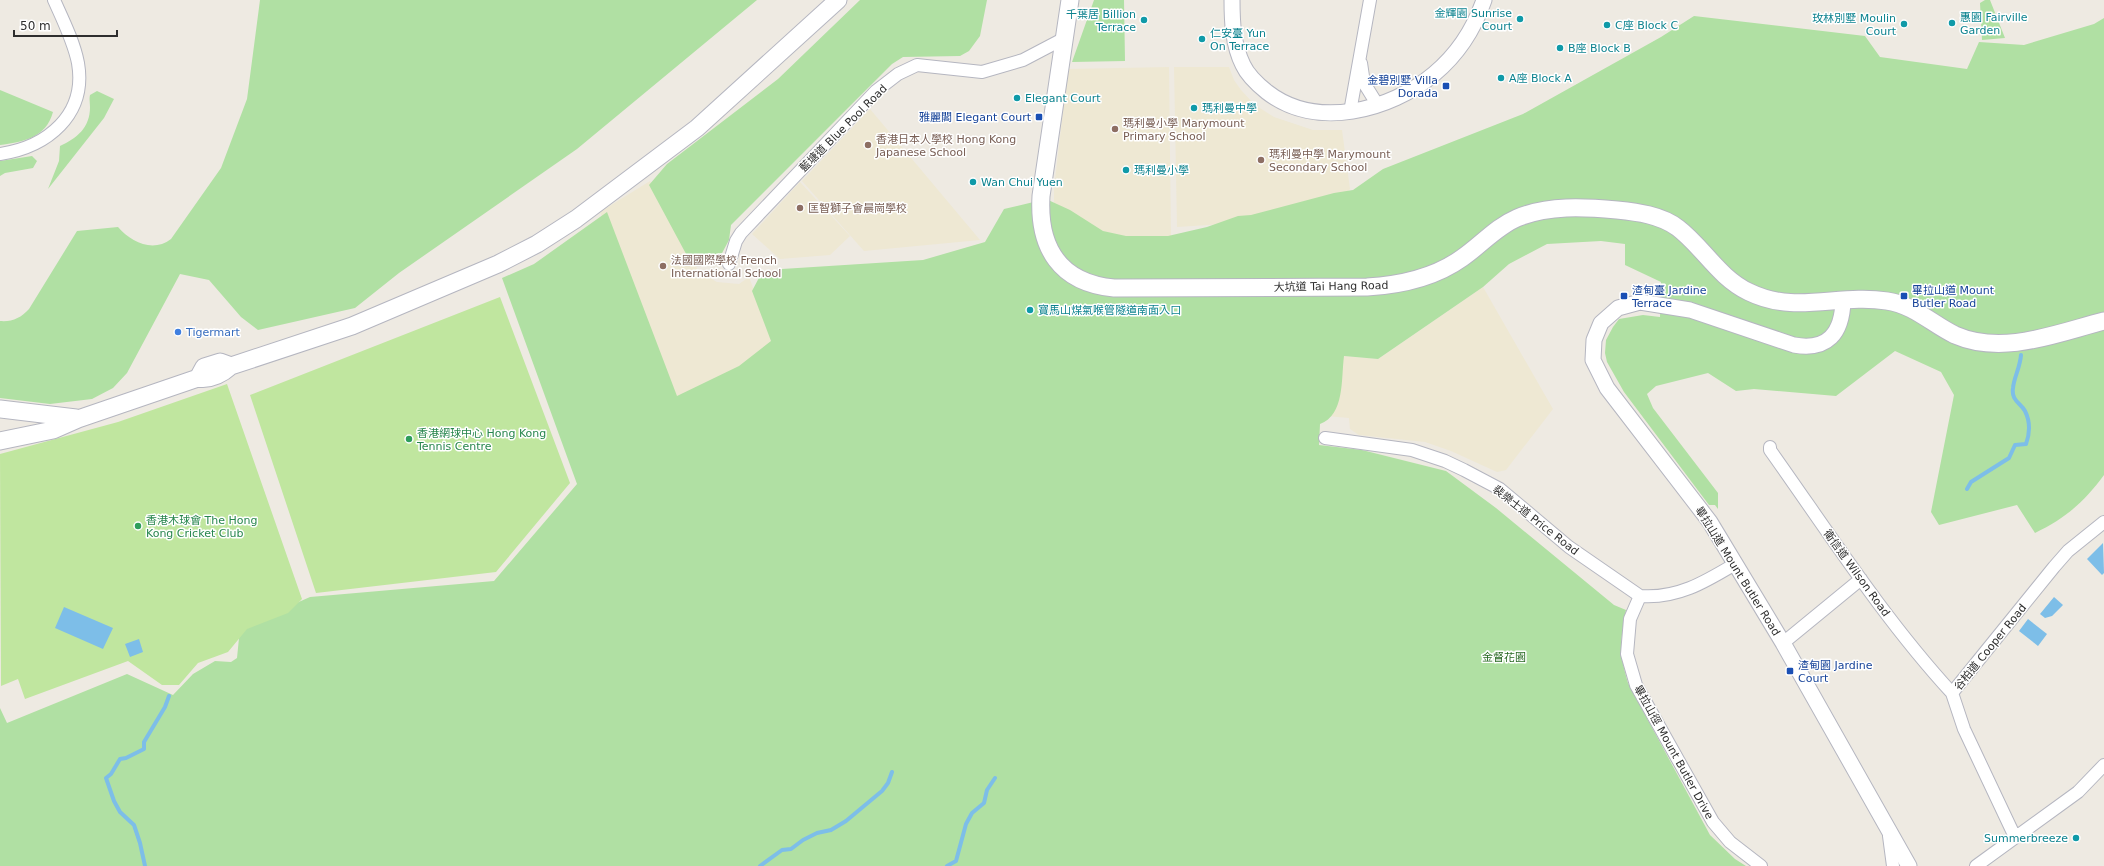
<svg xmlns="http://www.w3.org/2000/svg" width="2104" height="866" viewBox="0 0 2104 866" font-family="'DejaVu Sans','Noto Sans TC',sans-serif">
<rect width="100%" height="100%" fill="#eeeae2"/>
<path fill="#eee8d3" d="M 1169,67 L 1171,239 L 1122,239 L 1054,215 L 1054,188 L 1068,69 Z
M 1174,67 L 1229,67 L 1234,80 L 1241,90 L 1255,105 L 1274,117 L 1313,130 L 1342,130 L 1350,189 L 1333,207 L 1290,220 L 1177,227 Z
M 870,109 L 980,240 L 864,251 L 802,181 Z
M 650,181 L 699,272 L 717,282 L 739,284 L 749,277 L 776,348 L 674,427 L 600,212 Z
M 800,182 L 850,236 L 830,255 L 780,259 L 752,234 Z
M 1483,287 L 1553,409 L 1506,470 L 1497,472 L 1451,451 L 1425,442 L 1359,435 L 1350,429 L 1349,418 L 1327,416 L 1333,355 L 1378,359 Z"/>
<path fill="#b0e0a3" d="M 260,0 L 757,0 L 577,149 L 399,273 L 355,308 L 258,330 L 241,317 L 209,280 L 180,274 L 127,373 L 113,388 L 92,399 L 50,404 L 0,398 L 0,321 C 12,322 21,318 29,309 L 77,231 L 118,227 C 131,242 153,253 171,239 L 221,168 L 247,99 Z
M 860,0 L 987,0 L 980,36 L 969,51 L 960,56 L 903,57 L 892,64 L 731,225 L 729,240 L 721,255 L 692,265 L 649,185 L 667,164 L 778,79 Z
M 1094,0 L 1124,0 L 1125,61 L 1072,62 Z
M 1985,0 L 1990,0 L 2005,38 L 1982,40 L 1980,3 Z
M 1694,16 L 1865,36 L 1880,57 L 1967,69 L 1979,42 L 2024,45 L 2094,24 L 2104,18 L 2104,475 C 2084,502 2066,518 2035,533 L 2017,505 L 1939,525 L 1931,512 L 1954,395 L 1941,372 L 1895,351 L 1836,396 L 1754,389 L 1736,391 L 1708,373 L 1656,386 L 1647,394 L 1653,408 L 1718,493 L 1718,509 L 1715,505 L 1709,505 L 1624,392 L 1607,362 L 1605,353 L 1606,340 L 1613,327 L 1619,319 L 1643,315 L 1660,317 L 1661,282 L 1625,265 L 1625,244 L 1601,241 L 1547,244 L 1509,264 L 1483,287 L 1378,359 L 1344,356 C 1341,379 1345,415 1320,424 L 1319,445 L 1362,450 L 1446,471 L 1496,508 L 1614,605 L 1626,610 C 1620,641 1619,652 1628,683 L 1710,835 L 1735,859 L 1746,866 L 0,866 L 0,708 L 7,723 L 127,674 L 173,695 L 193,674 L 215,661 L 231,662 L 237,658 L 240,628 L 310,597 L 494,581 L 577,484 L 502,278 L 534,264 L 607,212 L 677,396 L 739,366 L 771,341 L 752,291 L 761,274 L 782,269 L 923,260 L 985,242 L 1004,209 L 1046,199 L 1070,210 L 1103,231 L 1126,236 L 1168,236 L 1207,227 L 1238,216 L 1251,215 L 1334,193 L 1353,190 L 1383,169 L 1523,114 L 1661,37 Z
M 0,90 L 53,112 C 46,138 23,142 0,145 Z
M 97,91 L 114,99 L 104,118 L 48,189 L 59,161 L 60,146 C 77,138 90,128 90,107 C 90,103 89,99 90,95 Z
M 32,156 L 37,161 L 33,168 L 5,173 L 0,176 L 0,161 Z"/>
<path fill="#c0e69f" d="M 500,297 L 570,483 L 496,572 L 316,593 L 250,395 Z
M 227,384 L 302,599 L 288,613 L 247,629 L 228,652 L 198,663 L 179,685 L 162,685 L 128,661 L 25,699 L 18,679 L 1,686 L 0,454 L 118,422 Z"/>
<path fill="#7dbee8" d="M 2103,543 L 2104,573 L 2102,575 L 2087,559 Z
M 2054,597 L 2063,605 L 2052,616 L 2045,618 L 2040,614 Z
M 64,607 L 113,628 L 103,649 L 55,628 Z
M 2028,619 L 2047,634 L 2038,646 L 2019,631 Z
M 139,639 L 143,652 L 130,657 L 125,644 Z"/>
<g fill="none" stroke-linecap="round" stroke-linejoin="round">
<path stroke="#7dbee8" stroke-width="4" d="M 1967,489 L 1971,482 L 2009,458 L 2015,445 L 2026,444 C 2030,433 2031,423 2025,411 C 2021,403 2011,401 2013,388 C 2014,377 2020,368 2021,355
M 145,866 L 140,843 L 134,825 L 120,812 L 114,801 L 106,778 L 111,774 L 120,759 L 126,758 L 144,749 L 144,742 L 165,707 L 169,696
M 760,866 L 782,850 L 791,849 L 803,840 L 817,833 L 831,830 L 846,821 L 882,791 L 888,783 L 892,772
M 947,866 L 956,861 L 966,824 L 972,813 L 984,803 L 987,790 L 995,778"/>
<defs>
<path id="minor" d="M 1361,63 L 1364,83 L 1377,104
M 1350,112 L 1370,0
M 0,154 C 47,147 87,115 78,63 C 74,42 63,20 54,0
M 729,264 L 736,241 L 741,233 L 876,91 L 898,74 L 917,65 L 982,72 L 1023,60 L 1063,39
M 1325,438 L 1412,450 L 1445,461 L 1464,470 L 1500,489 L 1569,547 L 1640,596 C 1677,599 1705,582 1735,564
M 1770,447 L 1770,450 C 1829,533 1884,619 1952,693
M 1640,596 L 1630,619 L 1627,654 L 1636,685 L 1713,822 L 1730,842 L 1761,866
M 1783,643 L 1861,579
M 1889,836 L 1893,866
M 2015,837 L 1964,729 L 1952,693 L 2054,567 L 2068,551 L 2104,522
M 1976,866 L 2078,792 L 2104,765"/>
<path id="tertiary" d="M 1232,0 C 1232,22 1233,45 1243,65 C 1248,76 1257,84 1267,92 C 1316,130 1390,111 1434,74 C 1458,54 1474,29 1484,0
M 1843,301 C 1842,333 1828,351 1794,345 L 1690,310 L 1640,302 L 1618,308 L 1601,323 L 1594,340 L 1593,360 L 1607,388 L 1710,522 L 1783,643 L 1909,866"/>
<path id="secondary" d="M 1070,0 L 1041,196 C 1038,248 1060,283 1114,288 L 1367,287 C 1401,285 1434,278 1462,258 C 1481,245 1496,227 1517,218 C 1548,205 1584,207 1617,210 C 1637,212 1661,215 1678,228 C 1703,247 1719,278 1749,292 C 1796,315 1839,293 1887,301 C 1914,305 1932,324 1955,335 C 2003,356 2057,333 2104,321
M 198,378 L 204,367 L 220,362 L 231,366
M 0,409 L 76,418
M 0,441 L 53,430 L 78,419 L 198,378 C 211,380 221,375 231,366 L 352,326 L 498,264 L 537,244 L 576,219 L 697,128 L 838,0"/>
</defs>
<use href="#minor" stroke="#b5b6c0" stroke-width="14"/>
<use href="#tertiary" stroke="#b5b6c0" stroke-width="17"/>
<use href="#secondary" stroke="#b5b6c0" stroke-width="19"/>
<use href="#minor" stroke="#fff" stroke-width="12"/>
<use href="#tertiary" stroke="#fff" stroke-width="15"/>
<use href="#secondary" stroke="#fff" stroke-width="17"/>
</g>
<g fill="#0f9aa8" stroke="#fff" stroke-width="1.5">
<circle cx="1520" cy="19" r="4"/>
<circle cx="1144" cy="20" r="4"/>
<circle cx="1952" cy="23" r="4"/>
<circle cx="1904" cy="24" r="4"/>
<circle cx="1607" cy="25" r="4"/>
<circle cx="1202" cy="39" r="4"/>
<circle cx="1560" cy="48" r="4"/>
<circle cx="1501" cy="78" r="4"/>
<circle cx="1017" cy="98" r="4"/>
<circle cx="1194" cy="108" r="4"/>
<circle cx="1126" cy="170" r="4"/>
<circle cx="973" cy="182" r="4"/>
<circle cx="1030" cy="310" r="4"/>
<circle cx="2076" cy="838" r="4"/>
</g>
<g fill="#1a4fb4" stroke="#fff" stroke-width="1.5">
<rect x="1442" y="82" width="8" height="8" rx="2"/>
<rect x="1035" y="113" width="8" height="8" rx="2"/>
<rect x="1620" y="292" width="8" height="8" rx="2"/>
<rect x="1900" y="292" width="8" height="8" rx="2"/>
<rect x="1786" y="667" width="8" height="8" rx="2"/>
</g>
<g fill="#8d6e63" stroke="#fff" stroke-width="1.5">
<circle cx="1115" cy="129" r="4"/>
<circle cx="868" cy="145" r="4"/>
<circle cx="1261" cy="160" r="4"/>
<circle cx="800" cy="208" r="4"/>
<circle cx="663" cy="266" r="4"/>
</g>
<circle fill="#3f7fe0" stroke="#fff" stroke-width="1.5" cx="178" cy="332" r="4"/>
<g fill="#2e9e5b" stroke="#fff" stroke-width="1.5">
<circle cx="409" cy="439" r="4"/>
<circle cx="138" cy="526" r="4"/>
</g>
<g text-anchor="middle" stroke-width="3" stroke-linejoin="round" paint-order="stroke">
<g font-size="11" fill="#0d838f" stroke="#fff" text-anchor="start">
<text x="1512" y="17" text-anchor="end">金輝園 Sunrise<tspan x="1512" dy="13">Court</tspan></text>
<text x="1136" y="18" text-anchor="end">千葉居 Billion<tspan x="1136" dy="13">Terrace</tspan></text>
<text x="1960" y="21">惠園 Fairville<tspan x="1960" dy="13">Garden</tspan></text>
<text x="1896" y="22" text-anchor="end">玫林別墅 Moulin<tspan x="1896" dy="13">Court</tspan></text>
<text x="1615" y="29">C座 Block C</text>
<text x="1210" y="37">仁安臺 Yun<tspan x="1210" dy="13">On Terrace</tspan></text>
<text x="1568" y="52">B座 Block B</text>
<text x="1509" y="82">A座 Block A</text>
<text x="1025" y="102">Elegant Court</text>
<text x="1202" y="112">瑪利曼中學</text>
<text x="1134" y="174">瑪利曼小學</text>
<text x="981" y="186">Wan Chui Yuen</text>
<text x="1038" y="314">寶馬山煤氣喉管隧道南面入口</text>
<text x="2068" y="842" text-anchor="end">Summerbreeze</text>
</g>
<g font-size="11" fill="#164399" stroke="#fff" text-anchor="start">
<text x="1438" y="84" text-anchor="end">金碧別墅 Villa<tspan x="1438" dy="13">Dorada</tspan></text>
<text x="1031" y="121" text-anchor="end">雅麗閣 Elegant Court</text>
<text x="1632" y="294">渣甸臺 Jardine<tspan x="1632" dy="13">Terrace</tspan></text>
<text x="1912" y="294">畢拉山道 Mount<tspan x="1912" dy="13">Butler Road</tspan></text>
<text x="1798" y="669">渣甸園 Jardine<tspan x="1798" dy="13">Court</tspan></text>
</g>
<g font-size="11" fill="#785e54" stroke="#fff" text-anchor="start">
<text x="1123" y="127">瑪利曼小學 Marymount<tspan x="1123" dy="13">Primary School</tspan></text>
<text x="876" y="143">香港日本人學校 Hong Kong<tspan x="876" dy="13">Japanese School</tspan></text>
<text x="1269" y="158">瑪利曼中學 Marymount<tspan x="1269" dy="13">Secondary School</tspan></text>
<text x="808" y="212">匡智獅子會晨崗學校</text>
<text x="671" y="264">法國國際學校 French<tspan x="671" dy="13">International School</tspan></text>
</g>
<g font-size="11" fill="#2e2e2e" stroke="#fff">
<text transform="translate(843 128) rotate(-45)" y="4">藍塘道 Blue Pool Road</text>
<text transform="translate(1331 286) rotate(-1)" y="4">大坑道 Tai Hang Road</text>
<text transform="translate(1536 520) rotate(38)" y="4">裴樂士道 Price Road</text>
<text transform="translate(1738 571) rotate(58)" y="4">畢拉山道 Mount Butler Road</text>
<text transform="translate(1857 573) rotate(54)" y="4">衛信道 Wilson Road</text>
<text transform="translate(1990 647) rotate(-51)" y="4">谷柏道 Cooper Road</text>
<text transform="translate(1674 752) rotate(61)" y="4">畢拉山徑 Mount Butler Drive</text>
</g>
<g font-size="11" fill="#366cbe" stroke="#fff" text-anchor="start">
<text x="186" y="336">Tigermart</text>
</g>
<g font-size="11" fill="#27864d" stroke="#fff" text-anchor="start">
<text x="417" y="437">香港網球中心 Hong Kong<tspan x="417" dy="13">Tennis Centre</tspan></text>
<text x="146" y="524">香港木球會 The Hong<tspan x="146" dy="13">Kong Cricket Club</tspan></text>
</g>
<g font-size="11" fill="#276821" stroke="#fff">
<text x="1504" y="661">金督花園</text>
</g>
</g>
<path d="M14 30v6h103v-6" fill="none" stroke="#2e2e2e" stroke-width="2"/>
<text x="20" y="30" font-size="12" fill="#2e2e2e" stroke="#ffffff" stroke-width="3" paint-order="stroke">50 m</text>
</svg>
